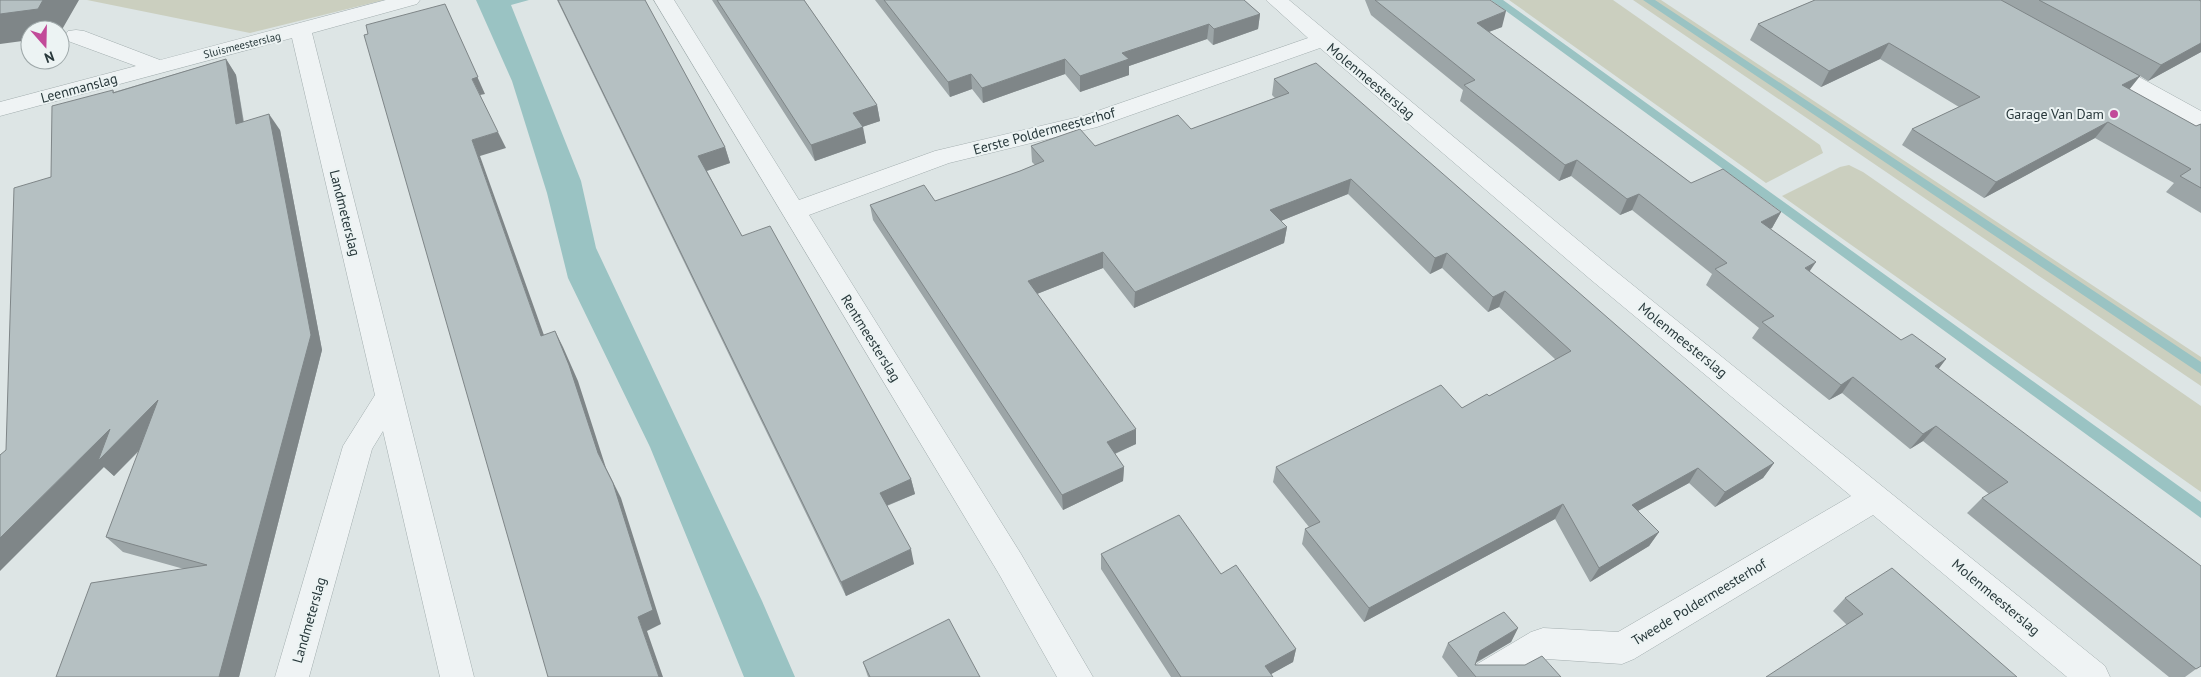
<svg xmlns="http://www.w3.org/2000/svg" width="2201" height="677" viewBox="0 0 2201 677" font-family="'PT Sans',sans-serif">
<rect width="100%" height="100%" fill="#dde5e5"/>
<path fill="#cbcfbf" d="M 87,0 L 384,0 L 250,33 Z
M 1509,0 L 1613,0 L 1820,145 L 1823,153 L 1766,183 Z
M 1633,0 L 1661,0 L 2201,357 L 2201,386 Z
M 1849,165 L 1863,172 L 2201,406 L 2201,492 L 1782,196 L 1840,167 Z"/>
<path fill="#9ac3c3" d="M 476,0 L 529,0 L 511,5 L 581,181 L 596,248 L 762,601 L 795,677 L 744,677 L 650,447 L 568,278 L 547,193 L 512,81 Z"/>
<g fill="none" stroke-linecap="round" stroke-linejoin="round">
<path fill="#9ac3c3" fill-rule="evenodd" d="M 1491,0 L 1503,0 L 2201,502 L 2201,518 Z
M 1643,0 L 1655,0 L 2201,362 L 2201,374 Z"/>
<defs>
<path id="street" d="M 386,0 L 420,0 L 417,4 L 312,33 L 474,677 L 440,677 L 383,431 L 372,449 L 309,677 L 275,677 L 343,446 L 375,395 L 292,38 L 0,116 L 0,102 L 136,66 L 68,41 L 65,36 L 68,31 L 76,30 L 84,31 L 160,60 Z
M 654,0 L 674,0 L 799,200 L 935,151 L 1083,116 L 1308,38 L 1266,0 L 1289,0 L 1608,265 L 2105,666 L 2110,677 L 2067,677 L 1873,515 L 1634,659 L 1622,664 L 1547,659 L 1517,677 L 1469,677 L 1474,666 L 1531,632 L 1543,628 L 1618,632 L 1851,496 L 1590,279 L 1320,48 L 1097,127 L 949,163 L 809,215 L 1021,554 L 1093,677 L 1057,677 L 999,574 Z
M 2102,59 L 2110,61 L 2201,111 L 2201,128 L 2193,126 L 2094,71 L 2091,66 L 2094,61 Z"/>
</defs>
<use href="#street" stroke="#a3aeaf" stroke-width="1"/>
<use href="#street" fill="#eff3f4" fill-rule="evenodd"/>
</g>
<path fill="#9ca5a7" d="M 557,0 L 645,0 L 725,147 L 730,163 L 707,171 L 742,236 L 911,479 L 915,494 L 887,506 L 914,564 L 846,596 Z
M 712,0 L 804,0 L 877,105 L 880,121 L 862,127 L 866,143 L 815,161 Z
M 875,0 L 1244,0 L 1260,14 L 1258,29 L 1213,45 L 1207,39 L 1129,66 L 1129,75 L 1080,92 L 1065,74 L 983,103 L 972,89 L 950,97 Z
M 1365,0 L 1490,0 L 1502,27 L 1489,32 L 1691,183 L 1781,212 L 1772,228 L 1770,229 L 1810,272 L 1901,340 L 1946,359 L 1938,369 L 2196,669 L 2185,677 L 2169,677 L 1967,513 L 1982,498 L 1989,494 L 1923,441 L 1910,449 L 1842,393 L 1829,400 L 1752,338 L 1759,328 L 1706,285 L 1712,274 L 1632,210 L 1620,215 L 1571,176 L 1559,181 L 1460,101 L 1463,90 L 1371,15 Z
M 1815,0 L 2199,0 L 2201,1 L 2201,52 L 2148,81 L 2140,76 L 2129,90 L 2196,126 L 2201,124 L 2201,213 L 2166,192 L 2174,183 L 2095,138 L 1984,198 L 1902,145 L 1912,129 L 1959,107 L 1880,59 L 1821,87 L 1750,40 L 1758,24 Z
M 226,59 L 236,75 L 244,122 L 280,130 L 322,350 L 239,677 L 56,677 L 184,569 L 123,552 L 106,537 L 140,450 L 114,476 L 104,467 L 6,450 L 113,90 L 114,92 Z
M 1274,79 L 1774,463 L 1763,478 L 1715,507 L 1689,483 L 1638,511 L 1659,532 L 1649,546 L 1590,582 L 1555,519 L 1364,622 L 1302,544 L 1305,529 L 1309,527 L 1273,482 L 1276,467 L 1462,408 L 1489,396 L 1556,360 L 1499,307 L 1488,312 L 1442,268 L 1430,274 L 1348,194 L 1281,221 L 1287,227 L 1284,243 L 1134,308 L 1103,268 L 1037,294 L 1136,444 L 1115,454 L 1124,467 L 1123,481 L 1063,510 L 873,220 L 870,205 L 935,201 L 1020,171 L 1035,165 L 1032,162 L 1031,146 L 1095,146 L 1191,129 L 1275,98 L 1272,95 Z
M 1101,554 L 1221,574 L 1296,649 L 1293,662 L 1271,674 L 1273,677 L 1171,677 L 1101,569 Z
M 1845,598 L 2017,677 L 1847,625 L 1833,611 Z
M 1518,628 L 1511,642 L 1476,663 L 1475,665 L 1561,677 L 1458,677 L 1442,657 L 1448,643 Z
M 863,662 L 980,677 L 868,677 Z"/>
<path fill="#7f8688" d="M 43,0 L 79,0 L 60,33 L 60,30 L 30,30 L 30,40 L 0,44 L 0,14 Z
M 445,4 L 452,20 L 485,94 L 480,95 L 472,79 Z
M 1506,11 L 1502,27 L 1472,38 L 1477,23 Z
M 1260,14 L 1258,29 L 1213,45 L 1214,29 Z
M 1209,24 L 1207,39 L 1129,66 L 1129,75 L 1080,92 L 1080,76 L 1122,53 Z
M 1889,43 L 1880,59 L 1821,87 L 1829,71 Z
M 2201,43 L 2201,52 L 2148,81 L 2161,65 Z
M 226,59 L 236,75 L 246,140 L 236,124 Z
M 1065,59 L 1065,74 L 983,103 L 982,88 Z
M 971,74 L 972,89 L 950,97 L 948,82 Z
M 2140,76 L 2127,92 L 2122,85 Z
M 877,105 L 880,121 L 856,129 L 853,113 Z
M 269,114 L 280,130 L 322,350 L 239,677 L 219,677 Z
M 2108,122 L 2095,138 L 1984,198 L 1996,182 Z
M 863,127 L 866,143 L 815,161 L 811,145 Z
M 498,132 L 506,148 L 480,156 L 550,352 L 541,336 L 472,140 Z
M 725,147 L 730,163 L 703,172 L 698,156 Z
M 1577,160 L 1571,176 L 1559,181 L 1565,165 Z
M 1351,179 L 1348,194 L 1268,226 L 1270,210 Z
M 1639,194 L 1632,210 L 1620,215 L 1627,199 Z
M 1781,212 L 1772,228 L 1752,238 L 1761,222 Z
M 1287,227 L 1284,243 L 1134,308 L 1135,292 Z
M 1103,252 L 1103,268 L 1029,297 L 1028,281 Z
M 1447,253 L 1442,268 L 1430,274 L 1435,258 Z
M 1816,262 L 1805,278 L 1805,268 Z
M 1505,291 L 1499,307 L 1488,312 L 1493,297 Z
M 555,331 L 563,347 L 578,381 L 606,468 L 621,498 L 661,624 L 647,631 L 663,677 L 659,677 L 638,617 Z
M 1946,359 L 1934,375 L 1935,366 Z
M 1853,377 L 1842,393 L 1829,400 L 1841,385 Z
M 158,400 L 173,415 L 114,476 L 104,467 L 0,571 L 0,538 L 110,429 Z
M 1936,426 L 1923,441 L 1910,449 L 1923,434 Z
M 1136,429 L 1136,444 L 1107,457 L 1107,442 Z
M 1774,463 L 1763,478 L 1715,507 L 1725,492 Z
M 1124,467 L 1123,481 L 1063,510 L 1062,495 Z
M 1698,468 L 1689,483 L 1623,519 L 1632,505 Z
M 911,479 L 915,494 L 883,507 L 880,493 Z
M 1563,504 L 1555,519 L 1364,622 L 1369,608 Z
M 1659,532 L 1649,546 L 1590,582 L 1599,568 Z
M 911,549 L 914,564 L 846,596 L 841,582 Z
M 1518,628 L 1511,642 L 1473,664 L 1480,651 Z
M 1296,649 L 1293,662 L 1266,677 L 1265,666 Z"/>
<path fill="#b5c0c2" stroke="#7f8688" d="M 0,0 L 43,0 L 38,9 L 0,14 Z
M 558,0 L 645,0 L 725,147 L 698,156 L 742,236 L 770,226 L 911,479 L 880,493 L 911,549 L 841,582 Z
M 717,0 L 804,0 L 877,105 L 853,113 L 863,127 L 811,145 Z
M 884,0 L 1244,0 L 1260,14 L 1214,29 L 1209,24 L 1122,53 L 1129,59 L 1080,76 L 1065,59 L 982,88 L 971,74 L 948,82 Z
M 1375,0 L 1490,0 L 1506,11 L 1477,23 L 1691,183 L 1723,169 L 1781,212 L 1761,222 L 1816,262 L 1805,268 L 1901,340 L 1912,334 L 1946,359 L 1935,366 L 2201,566 L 2201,666 L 2196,669 L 1982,498 L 2008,482 L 1936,426 L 1923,434 L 1853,377 L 1841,385 L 1762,322 L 1774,316 L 1715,269 L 1727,263 L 1639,194 L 1627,199 L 1577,160 L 1565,165 L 1464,85 L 1475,80 Z
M 1815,0 L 2001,0 L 2140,76 L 2122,85 L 2196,126 L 2201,124 L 2201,188 L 2180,176 L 2191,169 L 2108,122 L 1996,182 L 1912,129 L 1980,97 L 1889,43 L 1829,71 L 1758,24 Z
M 2039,0 L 2199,0 L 2201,1 L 2201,43 L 2161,65 Z
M 445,4 L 478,77 L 472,79 L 498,132 L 472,140 L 541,336 L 555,331 L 569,365 L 598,453 L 613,483 L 653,610 L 638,617 L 659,677 L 548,677 L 364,35 L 368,34 L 366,25 Z
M 226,59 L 236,124 L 269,114 L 311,335 L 219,677 L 56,677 L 91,583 L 207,565 L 106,537 L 158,400 L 98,461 L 110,429 L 0,538 L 0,455 L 6,450 L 14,188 L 51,177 L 52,106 L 113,90 L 113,93 Z
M 1316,63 L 1774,463 L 1725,492 L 1698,468 L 1632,505 L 1659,532 L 1599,568 L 1563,504 L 1369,608 L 1305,529 L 1320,522 L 1276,467 L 1441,385 L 1462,408 L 1487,394 L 1489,396 L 1571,351 L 1505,291 L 1493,297 L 1447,253 L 1435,258 L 1351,179 L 1270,210 L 1287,227 L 1135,292 L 1103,252 L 1028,281 L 1136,429 L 1107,442 L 1124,467 L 1062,495 L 870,205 L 924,185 L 935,201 L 1020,171 L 1044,161 L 1031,146 L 1080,129 L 1095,146 L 1178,115 L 1191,129 L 1289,93 L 1274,79 Z
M 1179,515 L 1221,574 L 1236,565 L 1296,649 L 1265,666 L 1273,677 L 1181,677 L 1101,554 Z
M 1892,568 L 2017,677 L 1766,677 L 1863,614 L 1845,598 Z
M 1504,612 L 1518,628 L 1480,651 L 1475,665 L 1525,665 L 1542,656 L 1561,677 L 1476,677 L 1448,643 Z
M 949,619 L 980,677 L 870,677 L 863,662 Z"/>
<circle fill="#c24a99" stroke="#ecf3f3" stroke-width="2" cx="2114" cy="114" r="5"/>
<g text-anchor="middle" stroke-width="4" stroke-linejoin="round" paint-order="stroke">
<g font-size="11" fill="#28383b" stroke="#ecf3f3">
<text transform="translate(242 45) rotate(-14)" y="4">Sluismeesterslag</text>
</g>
<g font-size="14" fill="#28383b" stroke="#ecf3f3">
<text transform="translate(1371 81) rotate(40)" y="5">Molenmeesterslag</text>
<text transform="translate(79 88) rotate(-15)" y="5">Leenmanslag</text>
<text transform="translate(1044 131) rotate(-15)" y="5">Eerste Poldermeesterhof</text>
<text transform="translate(345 213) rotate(76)" y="5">Landmeterslag</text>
<text transform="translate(871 338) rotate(58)" y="5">Rentmeesterslag</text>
<text transform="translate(1683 340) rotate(39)" y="5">Molenmeesterslag</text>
<text transform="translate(1996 597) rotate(40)" y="5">Molenmeesterslag</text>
<text transform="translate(1699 602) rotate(-31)" y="5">Tweede Poldermeesterhof</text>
<text transform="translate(309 620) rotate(-74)" y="5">Landmeterslag</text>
</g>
<g font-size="14" fill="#28383b" stroke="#ecf3f3" text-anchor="end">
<text x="2104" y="119">Garage Van Dam</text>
</g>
</g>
<g transform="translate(45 45) rotate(160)"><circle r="24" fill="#ecf3f3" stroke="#9ea8a9"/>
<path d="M0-4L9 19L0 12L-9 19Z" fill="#c24a99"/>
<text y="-8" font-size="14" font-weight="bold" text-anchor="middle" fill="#28383b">N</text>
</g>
</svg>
